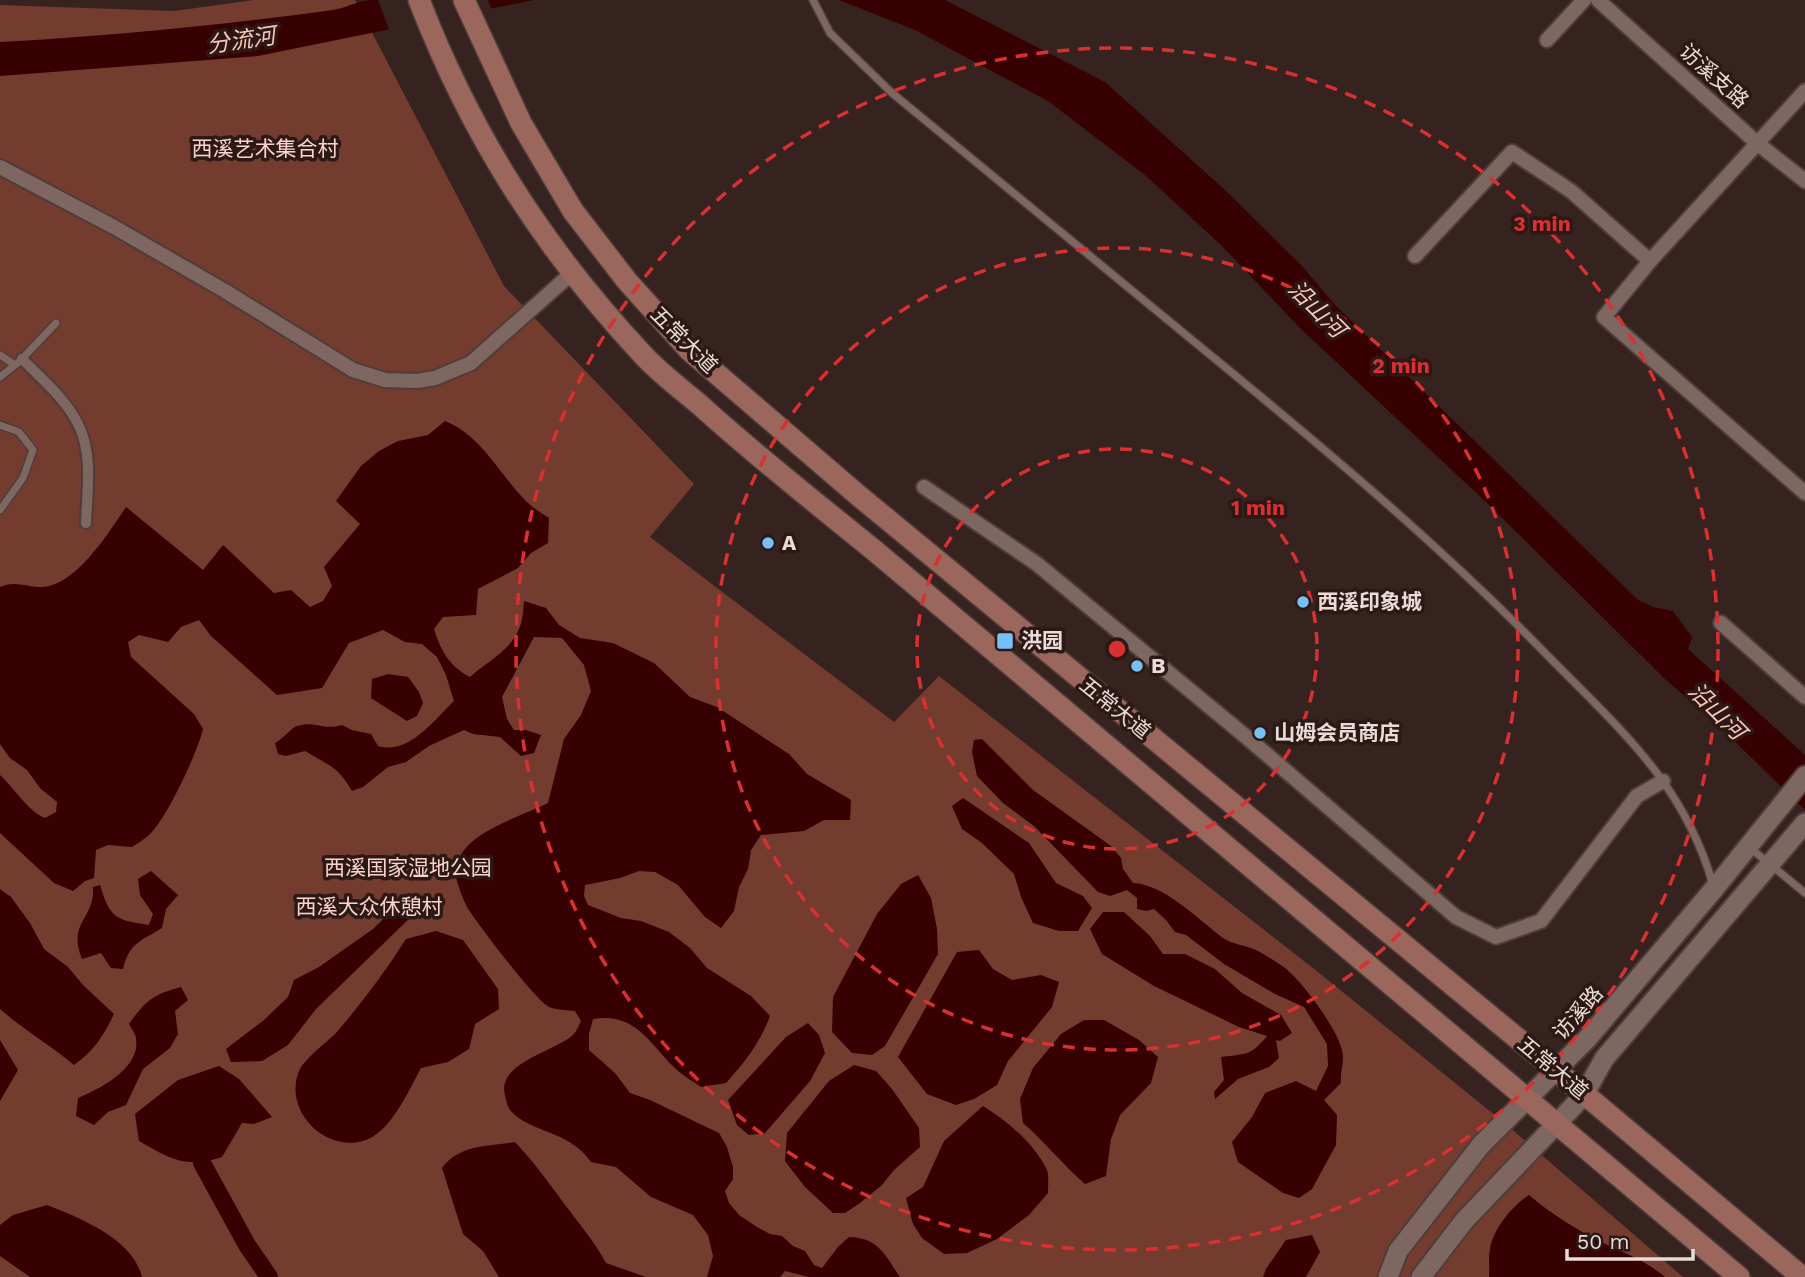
<svg xmlns="http://www.w3.org/2000/svg" width="1805" height="1277" viewBox="0 0 1805 1277" font-family="'Work Sans','Noto Sans SC',sans-serif">
<rect width="100%" height="100%" fill="#36221e"/>
<path fill="#743b2f" d="M 254,0 L 355,0 L 504,286 L 694,484 L 650,537 L 894,722 L 939,676 L 1318,972 L 1507,1125 L 1683,1277 L 0,1277 L 0,5 L 174,11 Z"/>
<path fill="#360100" d="M 369,0 L 534,0 L 258,56 L 0,76 L 0,42 C 111,36 222,25 333,10 C 345,8 356,2 369,0 Z
M 839,0 L 945,0 L 1105,82 L 1226,191 L 1302,266 L 1335,305 L 1638,600 L 1653,607 L 1673,611 L 1692,637 L 1688,649 L 1805,755 L 1805,810 L 1717,724 L 1666,680 L 1485,501 L 1301,329 L 1222,246 L 1145,175 L 1048,101 L 915,30 Z
M 445,421 C 482,436 499,474 526,501 C 533,508 541,513 549,518 L 548,543 L 531,553 L 518,568 L 478,589 L 476,615 L 443,617 L 434,629 C 441,651 449,666 470,677 C 487,662 510,651 519,629 C 523,621 523,610 524,601 L 546,608 L 559,625 L 580,638 L 613,643 L 654,663 L 690,697 L 717,707 L 789,754 L 807,774 L 851,800 L 850,820 L 824,820 L 804,831 L 761,835 L 751,850 L 748,869 L 739,887 L 734,911 L 721,928 L 705,917 L 678,885 L 655,872 L 639,871 L 620,878 L 585,885 L 584,896 L 588,905 L 621,918 L 641,921 L 669,932 L 690,948 L 707,968 L 751,996 L 770,1016 C 760,1043 745,1062 726,1083 L 701,1087 C 694,1082 685,1077 678,1071 C 650,1046 638,1012 593,1019 L 589,1034 L 589,1050 L 615,1073 L 630,1093 L 650,1100 L 719,1133 L 727,1147 L 733,1167 L 733,1179 L 725,1191 L 729,1203 L 739,1215 L 757,1227 L 770,1234 L 782,1236 L 793,1246 L 805,1251 L 814,1265 L 822,1268 L 838,1247 L 849,1237 C 879,1238 885,1255 900,1277 L 809,1277 L 785,1271 L 780,1277 L 707,1277 L 713,1256 L 708,1235 L 693,1215 L 651,1197 L 616,1167 L 591,1162 C 568,1129 531,1134 510,1110 C 507,1106 506,1099 505,1095 C 496,1063 556,1051 573,1035 C 577,1031 579,1025 581,1021 L 575,1011 C 567,1010 556,1010 549,1007 C 536,1001 476,922 467,907 C 463,899 459,889 457,881 C 455,875 458,862 461,855 C 474,830 524,815 548,803 L 564,739 L 581,715 L 591,691 L 584,665 L 562,638 L 534,637 L 502,697 L 507,719 L 514,730 L 526,730 L 541,735 L 534,753 L 521,756 L 500,737 L 473,734 L 464,730 L 429,746 L 406,762 L 388,767 L 363,787 L 352,791 C 337,765 329,766 305,751 L 286,756 L 278,754 L 275,743 C 284,738 291,728 297,726 C 315,720 322,731 342,725 L 352,730 L 371,734 L 378,746 C 409,755 433,721 454,701 L 446,675 L 437,657 L 422,644 L 405,642 L 383,630 L 349,643 L 322,688 L 277,695 L 211,636 L 199,620 L 181,627 L 168,642 L 139,635 L 128,642 L 131,657 L 194,714 L 203,729 C 198,751 167,818 150,834 C 145,839 138,843 132,847 L 108,845 L 96,850 L 94,878 L 85,881 L 73,891 L 54,883 L 0,833 L 0,775 C 14,788 29,812 45,818 L 56,812 L 57,802 L 40,788 L 27,770 L 10,758 L 0,744 L 0,587 C 15,580 26,587 42,587 C 76,586 109,532 126,507 L 203,570 L 223,545 L 274,593 L 291,590 L 310,607 L 323,601 L 332,586 L 324,567 L 360,524 L 336,501 L 361,466 L 379,451 L 398,441 L 428,435 Z
M 388,674 L 408,677 L 419,692 L 423,703 L 417,716 L 407,721 L 371,698 L 372,679 Z
M 982,739 L 1033,790 L 1111,846 L 1121,858 L 1123,869 L 1133,883 C 1164,884 1199,920 1223,938 C 1233,945 1247,945 1258,951 C 1267,956 1277,962 1285,968 C 1302,981 1343,1035 1343,1057 C 1343,1066 1340,1073 1341,1083 L 1324,1100 L 1337,1115 L 1336,1145 L 1312,1189 L 1299,1198 L 1283,1193 L 1238,1162 L 1232,1142 L 1252,1117 L 1265,1093 L 1296,1081 L 1316,1091 L 1328,1066 L 1327,1044 L 1304,1007 L 1275,994 L 1224,964 L 1186,935 L 1175,932 L 1166,920 L 1154,909 L 1146,911 L 1137,909 L 1137,898 L 1127,890 L 1110,896 L 1098,892 L 1034,826 L 1003,803 L 977,776 L 972,752 L 974,740 Z
M 963,798 L 1029,843 L 1056,883 L 1083,896 L 1092,908 L 1078,931 L 1059,931 L 1033,923 L 1021,897 L 1014,874 L 982,843 L 962,829 L 952,806 Z
M 151,871 L 178,895 L 166,909 L 162,928 C 141,941 129,943 123,969 L 111,968 L 101,953 L 82,959 C 67,922 95,920 93,887 L 100,885 C 110,918 115,920 149,925 L 153,914 L 140,895 L 138,879 Z
M 918,875 L 931,898 L 937,929 L 938,954 L 885,1046 L 872,1055 L 852,1053 L 832,1032 L 833,997 L 877,914 L 901,884 Z
M 0,889 L 11,897 L 30,923 L 44,949 L 68,967 L 83,985 L 114,1014 C 104,1035 94,1051 74,1065 C 50,1045 24,1030 0,1009 Z
M 405,898 L 414,914 L 316,1009 L 288,1045 L 262,1061 L 231,1062 L 226,1049 L 264,1020 L 288,997 L 294,980 L 319,967 L 373,929 Z
M 1103,912 L 1124,912 L 1150,936 L 1163,954 L 1185,954 L 1215,969 L 1242,993 L 1281,1015 L 1292,1033 L 1280,1041 L 1276,1040 L 1279,1058 L 1269,1067 L 1238,1079 L 1215,1099 L 1214,1092 L 1224,1080 L 1221,1057 C 1245,1054 1251,1056 1267,1036 L 1239,1027 L 1154,986 L 1102,954 L 1090,929 Z
M 436,931 L 463,940 L 498,989 L 499,1009 L 475,1024 L 469,1049 L 448,1062 L 421,1068 C 409,1090 390,1134 363,1141 C 324,1152 283,1110 299,1071 C 304,1059 326,1043 336,1033 C 362,1003 385,972 406,939 Z
M 979,950 L 993,969 L 1012,980 L 1041,975 L 1059,982 L 1052,1007 L 1008,1061 L 997,1085 L 974,1099 L 956,1105 L 927,1094 L 898,1057 L 957,952 Z
M 181,987 L 188,1000 L 175,1011 L 178,1034 L 170,1048 L 143,1069 L 126,1105 L 108,1112 L 94,1125 L 76,1116 L 78,1098 C 100,1089 141,1068 136,1039 C 136,1034 131,1028 129,1024 C 145,1001 154,994 181,987 Z
M 1084,1020 L 1104,1020 L 1139,1040 L 1158,1057 L 1151,1083 L 1120,1115 L 1111,1139 L 1106,1176 L 1085,1184 C 1063,1165 1045,1142 1023,1123 L 1020,1099 L 1033,1068 L 1061,1034 Z
M 808,1023 L 819,1035 L 825,1053 L 810,1081 L 765,1133 L 749,1135 L 737,1125 L 728,1100 L 786,1037 Z
M 0,1040 L 18,1070 L 0,1101 Z
M 854,1065 L 876,1071 L 892,1089 L 919,1128 L 920,1147 L 894,1170 L 882,1185 L 860,1203 L 845,1213 L 833,1213 L 805,1187 L 785,1161 L 787,1133 L 829,1081 Z
M 219,1066 L 239,1079 L 272,1117 L 254,1124 L 242,1123 L 222,1157 C 186,1169 170,1159 139,1141 L 135,1114 L 178,1080 Z
M 983,1106 C 1007,1121 1034,1143 1047,1170 C 1049,1176 1048,1186 1048,1193 L 1029,1215 L 997,1239 L 967,1253 L 944,1254 L 922,1238 L 913,1224 L 906,1198 L 923,1187 L 944,1141 Z
M 515,1142 C 536,1164 553,1189 572,1214 C 585,1231 595,1243 606,1263 L 646,1277 L 499,1277 L 483,1251 L 463,1234 L 442,1168 C 460,1144 488,1147 515,1142 Z
M 1529,1195 C 1551,1214 1577,1230 1603,1243 C 1625,1253 1646,1261 1665,1277 L 1489,1277 C 1490,1268 1488,1258 1490,1249 C 1493,1229 1512,1206 1529,1195 Z
M 47,1205 C 80,1218 133,1239 142,1277 L 30,1277 L 0,1256 L 0,1225 L 13,1215 Z
M 1312,1235 L 1320,1252 L 1306,1277 L 1263,1277 L 1266,1269 L 1286,1240 Z"/>
<path fill="#36221e" d="M 378,0 L 488,0 L 492,12 L 390,32 Z"/>
<g fill="none" stroke-linecap="round" stroke-linejoin="round">
<path stroke="#360100" stroke-width="18" d="M 202,1163 L 247,1245 L 269,1277"/>
<defs>
<path id="service" d="M 813,0 L 830,33 L 892,93 C 999,181 1106,269 1214,358 C 1330,453 1445,550 1550,658 C 1620,729 1685,785 1713,885
M 0,355 L 15,365
M 0,377 L 20,361 L 56,323
M 0,425 L 19,432 L 33,450 L 23,478 L 0,510
M 1749,847 L 1805,893"/>
<path id="pedestrian" d="M 22,359 C 42,379 67,400 79,426 C 93,455 87,492 86,523"/>
<path id="minor" d="M 1598,0 L 1757,143 L 1805,181
M 1547,40 L 1584,0
M 1805,91 L 1650,261 L 1604,317 L 1805,493
M 0,167 L 114,227 L 225,291 L 353,370 L 385,380 L 418,381 L 435,378 L 471,363 L 572,273
M 1415,256 L 1512,152 L 1571,191 L 1650,261
M 924,487 L 1037,564 L 1244,735 L 1456,917 L 1496,937 L 1541,921 L 1637,796 L 1663,781
M 1721,623 L 1805,697"/>
<path id="tertiary" d="M 1388,1277 L 1398,1251 L 1481,1145 L 1587,1039 L 1714,889 L 1805,776
M 1421,1277 L 1464,1221 L 1584,1095 L 1604,1059 L 1805,823"/>
<path id="secondary" d="M 419,0 C 472,137 544,249 644,356 C 661,374 681,389 700,405 C 756,456 816,503 875,551 L 1739,1277
M 464,0 L 521,123 L 573,211 L 627,281 L 689,350 L 859,496 L 1557,1071 L 1802,1277"/>
</defs>
<use href="#service" stroke="#4e3d3a" stroke-width="10"/>
<use href="#pedestrian" stroke="#4e3d3a" stroke-width="14"/>
<use href="#minor" stroke="#4e3d3a" stroke-width="18"/>
<use href="#tertiary" stroke="#4e3d3a" stroke-width="23"/>
<use href="#secondary" stroke="#4e3d3a" stroke-width="24"/>
<use href="#service" stroke="#7e6761" stroke-width="7"/>
<use href="#pedestrian" stroke="#7e6761" stroke-width="10"/>
<use href="#minor" stroke="#7e6761" stroke-width="14"/>
<use href="#tertiary" stroke="#7e6761" stroke-width="19"/>
<use href="#secondary" stroke="#9b665b" stroke-width="21"/>
</g>
<g fill="none" stroke="#d73131" stroke-width="3.5" stroke-dasharray="12 9">
<circle cx="1117" cy="649" r="200"/>
<circle cx="1117" cy="649" r="401"/>
<circle cx="1117" cy="649" r="601"/>
</g>
<g fill="#77bff7" stroke="#2c1915" stroke-width="2.5">
<circle cx="768" cy="543" r="7"/>
<circle cx="1303" cy="602" r="7"/>
<rect x="996" y="632" width="18" height="18" rx="3.5"/>
<circle cx="1137" cy="666" r="7"/>
<circle cx="1260" cy="733" r="7"/>
</g>
<g text-anchor="middle" stroke-width="7" stroke-linejoin="round" paint-order="stroke">
<g font-size="21" fill="#e9dbd8" stroke="#2c1915">
<text transform="translate(1714 76) rotate(42)" y="7">访溪支路</text>
<text transform="translate(684 340) rotate(45)" y="7">五常大道</text>
<text transform="translate(1115 708) rotate(39)" y="7">五常大道</text>
<text transform="translate(1578 1013) rotate(-49)" y="7">访溪路</text>
<text transform="translate(1553 1068) rotate(40)" y="7">五常大道</text>
</g>
<g font-size="21" fill="#fbd3ca" stroke="#2c1915">
<text x="265" y="156">西溪艺术集合村</text>
<text x="408" y="875">西溪国家湿地公园</text>
<text x="369" y="914">西溪大众休憩村</text>
</g>
<g font-size="21" font-weight="bold" fill="#e9dbd8" stroke="#2c1915" text-anchor="start">
<text x="782" y="550">A</text>
<text x="1317" y="609">西溪印象城</text>
<text x="1021" y="648">洪园</text>
<text x="1151" y="673">B</text>
<text x="1274" y="740">山姆会员商店</text>
</g>
<g font-size="23" font-style="italic" fill="#fec4b7" stroke="#2c1915">
<text transform="translate(241 40) rotate(-8)" y="8">分流河</text>
<text transform="translate(1317 309) rotate(45)" y="8">沿山河</text>
<text transform="translate(1717 711) rotate(45)" y="8">沿山河</text>
</g>
</g>
<circle cx="1117" cy="649" r="10" fill="#d73131" stroke="#2c1915" stroke-width="3.5"/>
<g font-size="21" text-anchor="middle" font-weight="bold" fill="#d73131" stroke="#2c1915" stroke-width="7" stroke-linejoin="round" paint-order="stroke">
<text x="1542" y="231">3 min</text>
<text x="1401" y="373">2 min</text>
<text x="1258" y="515">1 min</text>
</g>
<path d="M1567 1249v10h126v-10" fill="none" stroke="#e9dbd8" stroke-width="3.5"/>
<text x="1577" y="1249" font-size="21" fill="#e9dbd8" stroke="#2c1915" stroke-width="5" paint-order="stroke">50 m</text>
</svg>
